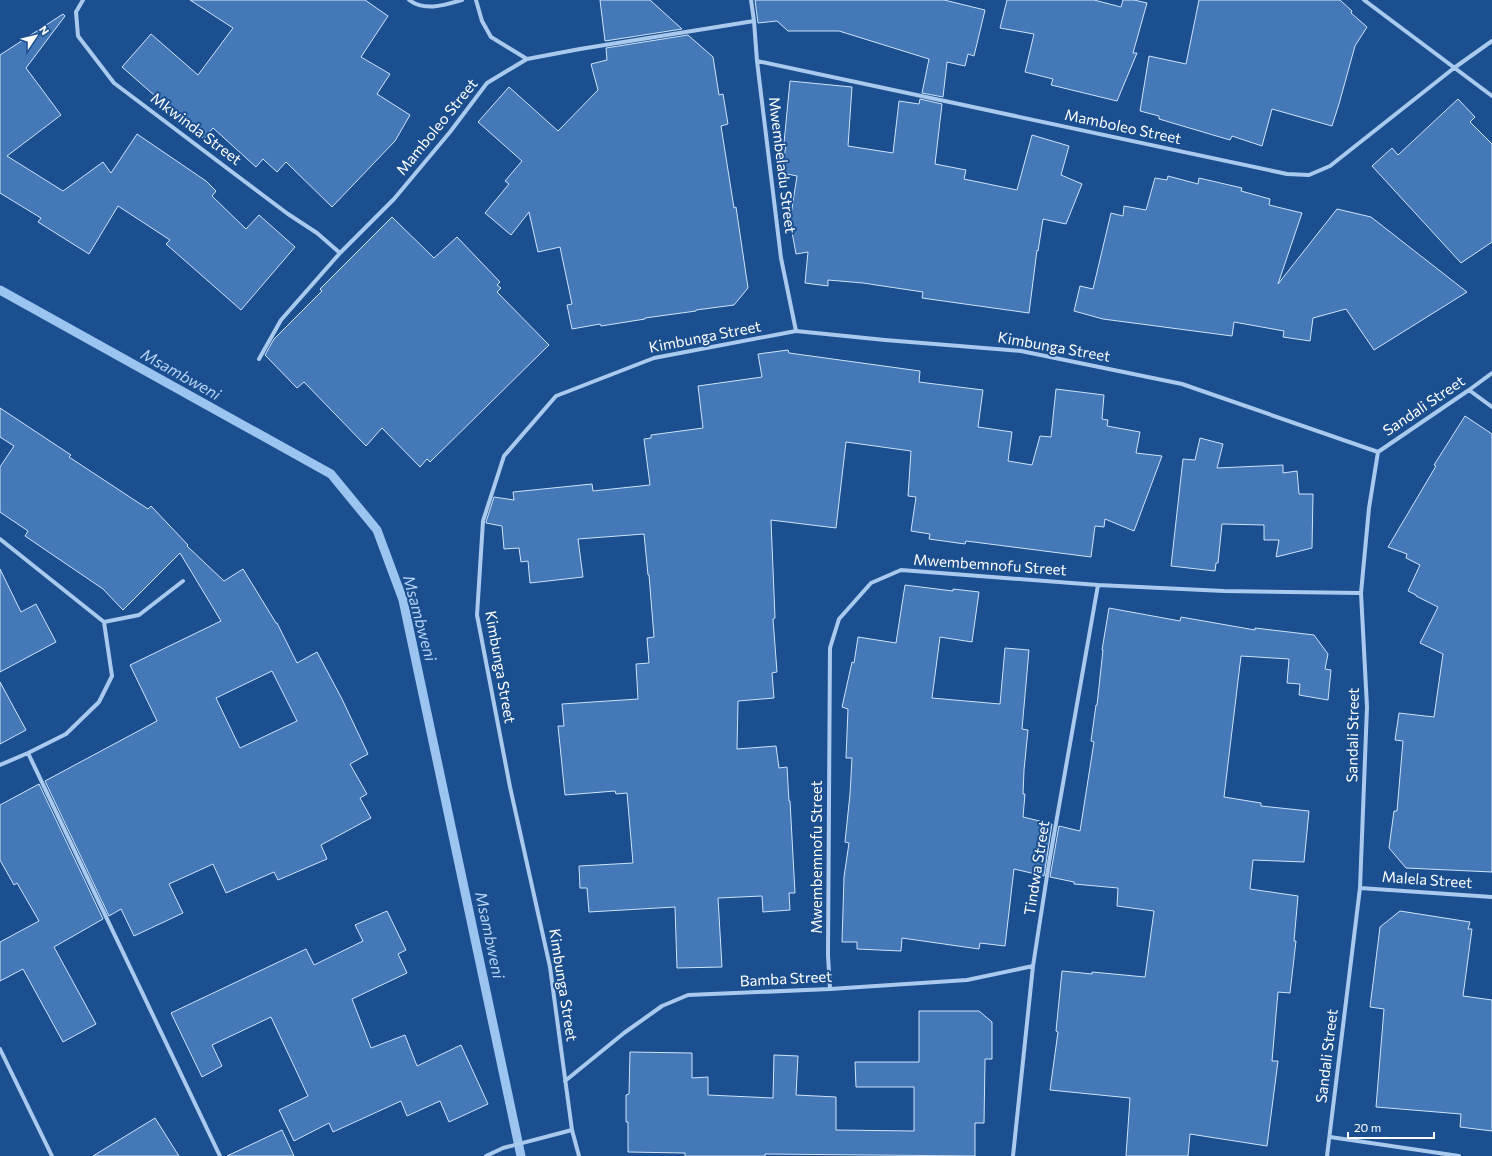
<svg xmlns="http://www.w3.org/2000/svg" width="1492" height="1156" viewBox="0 0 1492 1156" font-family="Commissioner,sans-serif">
<rect width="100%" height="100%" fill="#1b4f8f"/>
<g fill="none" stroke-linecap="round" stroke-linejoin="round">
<path stroke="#9cc4f0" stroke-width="9" d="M 0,290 L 331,474 L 377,530 L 403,600 L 521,1156"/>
</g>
<path fill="#4478b7" stroke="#cfe3fa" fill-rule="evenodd" d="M 190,0 L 365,0 L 388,16 L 361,57 L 390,74 L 377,94 L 410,115 L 395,141 L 332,207 L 286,162 L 277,172 L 263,159 L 256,167 L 213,128 L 204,139 L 122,67 L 151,34 L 198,75 L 233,28 Z
M 600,0 L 650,0 L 682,29 L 605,41 Z
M 755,0 L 944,0 L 985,10 L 974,56 L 968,54 L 965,66 L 947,62 L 943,97 L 922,93 L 929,59 L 839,31 L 788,31 L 777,21 L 758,23 Z
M 1007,0 L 1094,0 L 1121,7 L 1123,0 L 1134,0 L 1147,3 L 1133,53 L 1137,53 L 1117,101 L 1051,85 L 1053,79 L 1025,72 L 1034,34 L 1000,28 Z
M 1199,0 L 1340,0 L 1352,11 L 1351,13 L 1367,27 L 1355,46 L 1339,104 L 1332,126 L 1272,109 L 1262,146 L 1232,136 L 1230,140 L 1159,119 L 1159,116 L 1140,111 L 1149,56 L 1186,64 Z
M 63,14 L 65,16 L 26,68 L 61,115 L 7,156 L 63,191 L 103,162 L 111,173 L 137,134 L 206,181 L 216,191 L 212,196 L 246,229 L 259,215 L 295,247 L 241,310 L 166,244 L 170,240 L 118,206 L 89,254 L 38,222 L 41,218 L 0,193 L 0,55 Z
M 688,35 L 713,57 L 719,95 L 723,94 L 728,124 L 721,126 L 734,208 L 736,207 L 748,288 L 734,305 L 696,310 L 696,311 L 645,318 L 645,319 L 601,326 L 600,324 L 572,329 L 567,305 L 572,304 L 560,247 L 538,252 L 529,212 L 511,235 L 485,213 L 509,184 L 505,181 L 522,161 L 478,122 L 509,87 L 558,131 L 598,90 L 591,64 L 607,60 L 606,48 Z
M 790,81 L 852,87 L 848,146 L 893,153 L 899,101 L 919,104 L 920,99 L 942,104 L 935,164 L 966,170 L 964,179 L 1017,190 L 1032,135 L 1069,146 L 1061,175 L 1082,184 L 1066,224 L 1043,219 L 1038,251 L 1037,250 L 1029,313 L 922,298 L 923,292 L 863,283 L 828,280 L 828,286 L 805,283 L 808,252 L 796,254 L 790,221 L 797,176 L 782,173 L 786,144 L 784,143 Z
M 1458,99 L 1475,117 L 1470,122 L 1492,144 L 1492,242 L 1461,263 L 1372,166 L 1392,148 L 1398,155 Z
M 1168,176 L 1198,184 L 1199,178 L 1242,188 L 1241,191 L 1270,199 L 1269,205 L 1302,213 L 1278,284 L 1337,209 L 1371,217 L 1467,292 L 1374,350 L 1346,309 L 1313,318 L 1310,341 L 1283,337 L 1284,331 L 1234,322 L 1232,336 L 1103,319 L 1074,311 L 1080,286 L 1093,289 L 1111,213 L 1123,216 L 1124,206 L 1146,210 L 1155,178 L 1167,180 Z
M 392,217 L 434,258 L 457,237 L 500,282 L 497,285 L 501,288 L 497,292 L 549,345 L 430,462 L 427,459 L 420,467 L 382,428 L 366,446 L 304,382 L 297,388 L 265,355 L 274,339 L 322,291 L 320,289 Z
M 788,350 L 789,353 L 920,371 L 919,382 L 983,390 L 978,427 L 1012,432 L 1008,461 L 1032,465 L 1040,436 L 1051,437 L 1056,389 L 1104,395 L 1102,419 L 1108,420 L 1107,426 L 1140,432 L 1136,453 L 1162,456 L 1134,531 L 1105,519 L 1104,527 L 1095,526 L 1091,557 L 966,541 L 965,544 L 929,539 L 930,534 L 911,531 L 916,497 L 908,496 L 911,451 L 846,442 L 836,528 L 771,520 L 775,618 L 773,619 L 777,672 L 772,673 L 774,698 L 738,701 L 737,749 L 776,746 L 779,768 L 787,767 L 789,801 L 790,801 L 795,893 L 789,893 L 790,910 L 763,912 L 762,896 L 718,898 L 722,967 L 677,968 L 675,907 L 589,912 L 587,888 L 580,888 L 579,866 L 633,863 L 627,793 L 616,794 L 615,791 L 565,795 L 558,726 L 564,726 L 562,704 L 638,699 L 636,664 L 649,663 L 647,638 L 654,637 L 649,575 L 648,575 L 644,534 L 578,539 L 583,577 L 530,583 L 528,561 L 521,562 L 519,548 L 504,549 L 502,526 L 486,523 L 486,522 L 494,497 L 514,500 L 513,492 L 592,484 L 593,491 L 650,485 L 644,439 L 651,438 L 651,435 L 703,428 L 698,386 L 762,377 L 758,354 Z
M 0,408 L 71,455 L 69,457 L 148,509 L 151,506 L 188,545 L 187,546 L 224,581 L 243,569 L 276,623 L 277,623 L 297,663 L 317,652 L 342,699 L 368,754 L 350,764 L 367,794 L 360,798 L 371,818 L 321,845 L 327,859 L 278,880 L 274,872 L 226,893 L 213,864 L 169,884 L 183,913 L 134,936 L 121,909 L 109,916 L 45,781 L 157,721 L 130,665 L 221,621 L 180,553 L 123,610 L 103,589 L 25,536 L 28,531 L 0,512 L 0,467 L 14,446 L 0,437 ZM 272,671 L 297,721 L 240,748 L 216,698 Z
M 1465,416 L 1492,434 L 1492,872 L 1406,868 L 1389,848 L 1394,811 L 1397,811 L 1403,741 L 1395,740 L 1399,713 L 1434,717 L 1443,654 L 1420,643 L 1438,607 L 1416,596 L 1416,595 L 1408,591 L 1420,565 L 1406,558 L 1407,554 L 1388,547 L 1436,466 L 1434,465 Z
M 1200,438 L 1223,444 L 1217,468 L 1283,465 L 1283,473 L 1297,471 L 1299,494 L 1313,494 L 1312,548 L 1276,557 L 1279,540 L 1264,540 L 1264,525 L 1222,524 L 1218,563 L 1216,563 L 1215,571 L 1171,566 L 1183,459 L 1195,460 Z
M 0,569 L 21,612 L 36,604 L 56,642 L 0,672 Z
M 905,585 L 953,591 L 953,589 L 979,592 L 972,642 L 940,637 L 932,698 L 1000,704 L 1005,648 L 1029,650 L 1022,729 L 1028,730 L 1024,770 L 1023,794 L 1025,794 L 1023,817 L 1052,824 L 1044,876 L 1014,869 L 1005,946 L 980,943 L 979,949 L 902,938 L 901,951 L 857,949 L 857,942 L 842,942 L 844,877 L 849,843 L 845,842 L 850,794 L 852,758 L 846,758 L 848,709 L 842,707 L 852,662 L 854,663 L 858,637 L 896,643 Z
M 1109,608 L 1180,621 L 1181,617 L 1255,630 L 1255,628 L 1314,635 L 1328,654 L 1325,669 L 1331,670 L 1328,700 L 1299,695 L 1300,684 L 1287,683 L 1289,659 L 1241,656 L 1224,797 L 1261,803 L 1261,806 L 1309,811 L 1304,862 L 1253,860 L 1250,889 L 1298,896 L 1294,941 L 1296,941 L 1290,993 L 1278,992 L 1272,1061 L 1278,1061 L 1267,1146 L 1190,1134 L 1188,1156 L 1126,1156 L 1130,1098 L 1050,1090 L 1058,1032 L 1056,1031 L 1062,971 L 1092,974 L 1092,972 L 1145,977 L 1154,911 L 1117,906 L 1118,888 L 1074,884 L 1074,882 L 1050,877 L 1059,826 L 1080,831 L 1094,742 L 1091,741 L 1096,705 L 1097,705 L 1103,650 L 1102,650 Z
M 0,682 L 26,730 L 0,744 Z
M 39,784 L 103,919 L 54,947 L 96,1024 L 63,1042 L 23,969 L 0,981 L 0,942 L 39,921 L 17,883 L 14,885 L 0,860 L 0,805 Z
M 387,911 L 406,950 L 398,954 L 407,973 L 352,999 L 371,1048 L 405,1035 L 417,1066 L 461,1045 L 488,1104 L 449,1122 L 440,1101 L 407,1116 L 401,1101 L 333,1132 L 329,1123 L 294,1141 L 279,1110 L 308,1096 L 271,1017 L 212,1045 L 222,1066 L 202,1077 L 171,1013 L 306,949 L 314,965 L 363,941 L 355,925 Z
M 1400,911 L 1470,922 L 1468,929 L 1472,929 L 1463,996 L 1492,1000 L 1492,1131 L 1460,1127 L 1461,1114 L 1376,1107 L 1384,1009 L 1370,1007 L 1380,927 Z
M 919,1011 L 979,1011 L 992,1022 L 992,1059 L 985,1059 L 984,1123 L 975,1123 L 975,1156 L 765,1154 L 765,1156 L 685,1156 L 685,1153 L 628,1152 L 628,1122 L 626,1122 L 626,1095 L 629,1094 L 630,1052 L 692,1053 L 692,1078 L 708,1077 L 708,1095 L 773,1098 L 774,1055 L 798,1056 L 796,1095 L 836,1097 L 836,1130 L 914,1131 L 914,1087 L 856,1087 L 855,1062 L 919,1062 Z
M 155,1118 L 179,1156 L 93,1156 Z
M 282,1130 L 294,1156 L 227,1156 Z"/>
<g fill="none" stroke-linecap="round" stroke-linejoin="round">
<path stroke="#a9c9ee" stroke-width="4" d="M 83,0 L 76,12 L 78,36 L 114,83 L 288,214 L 317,233 L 340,253
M 409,0 C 425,12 445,5 462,0
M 476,0 L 482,21 L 491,37 L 527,59
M 751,0 L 754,21 L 757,61 L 781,258 L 796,331
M 1364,0 L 1492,96
M 757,61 L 1287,174 L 1309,175 L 1330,166 L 1454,68 L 1492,41
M 259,359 L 281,320 L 340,253 L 394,199 L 450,132 L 487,83 L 527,59 L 580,49 L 754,21
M 1469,390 L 1492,407
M 0,539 L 104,622 L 139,615 L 183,581
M 28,753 L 220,1156
M 0,765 L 28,753 L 66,734 L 99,702 L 112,676 L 104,622
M 1360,888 L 1492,897
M 830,989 L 828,955 L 830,648 L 839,619 L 871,583 L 901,570 L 1098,585 L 1224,591 L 1361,593
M 0,1049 L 52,1156
M 565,1081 L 624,1033 L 662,1006 L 688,995 L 830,989 L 967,980 L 1033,966
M 1330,1137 L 1459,1156
M 486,1156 L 503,1148 L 572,1130
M 579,1156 L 572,1130 L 550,967 L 510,787 L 477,615 L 483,521 L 504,456 L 556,396 L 654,358 L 796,331 L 885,340 L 1021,351 L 1182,384 L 1378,452
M 1013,1156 L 1033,966 L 1049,863 L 1098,585
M 1327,1156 L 1360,888 L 1367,707 L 1361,593 L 1369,508 L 1378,452 L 1469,390 L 1492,373"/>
</g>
<g text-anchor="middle" stroke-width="4" stroke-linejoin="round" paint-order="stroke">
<g font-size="15" fill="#fff" stroke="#1b4f8f">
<text transform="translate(437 127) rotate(-51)" y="5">Mamboleo Street</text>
<text transform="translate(1123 127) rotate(12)" y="5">Mamboleo Street</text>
<text transform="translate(196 129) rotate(37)" y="5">Mkwinda Street</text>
<text transform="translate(782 165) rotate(83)" y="5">Mwembeladu Street</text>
<text transform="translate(705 337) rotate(-11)" y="5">Kimbunga Street</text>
<text transform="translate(1054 347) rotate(10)" y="5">Kimbunga Street</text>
<text transform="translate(1424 406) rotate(-34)" y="5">Sandali Street</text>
<text transform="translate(990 565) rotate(4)" y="5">Mwembemnofu Street</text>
<text transform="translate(500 667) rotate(80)" y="5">Kimbunga Street</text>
<text transform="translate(1353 735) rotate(-89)" y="5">Sandali Street</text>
<text transform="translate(817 857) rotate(-90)" y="5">Mwembemnofu Street</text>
<text transform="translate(1037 868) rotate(-81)" y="5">Tindwa Street</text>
<text transform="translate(1427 880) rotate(4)" y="5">Malela Street</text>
<text transform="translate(786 979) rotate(-3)" y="5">Bamba Street</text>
<text transform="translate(563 985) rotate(81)" y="5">Kimbunga Street</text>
<text transform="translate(1327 1056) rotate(-83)" y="5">Sandali Street</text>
</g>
<g font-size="16" font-style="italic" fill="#b5d3f5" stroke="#1b4f8f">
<text transform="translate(181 374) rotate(29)" y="6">Msambweni</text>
<text transform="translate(420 618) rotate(75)" y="6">Msambweni</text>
<text transform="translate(490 935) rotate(78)" y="6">Msambweni</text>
</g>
</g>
<g transform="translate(36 36) rotate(55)" stroke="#1b4f8f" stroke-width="3" paint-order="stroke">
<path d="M0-3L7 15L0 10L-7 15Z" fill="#ffffff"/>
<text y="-6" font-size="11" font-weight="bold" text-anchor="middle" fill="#ffffff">N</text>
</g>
<path d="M1348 1132v6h86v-6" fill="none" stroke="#ffffff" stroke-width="2"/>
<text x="1354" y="1132" font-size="12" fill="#ffffff" stroke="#1b4f8f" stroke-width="3" paint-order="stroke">20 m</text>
</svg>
